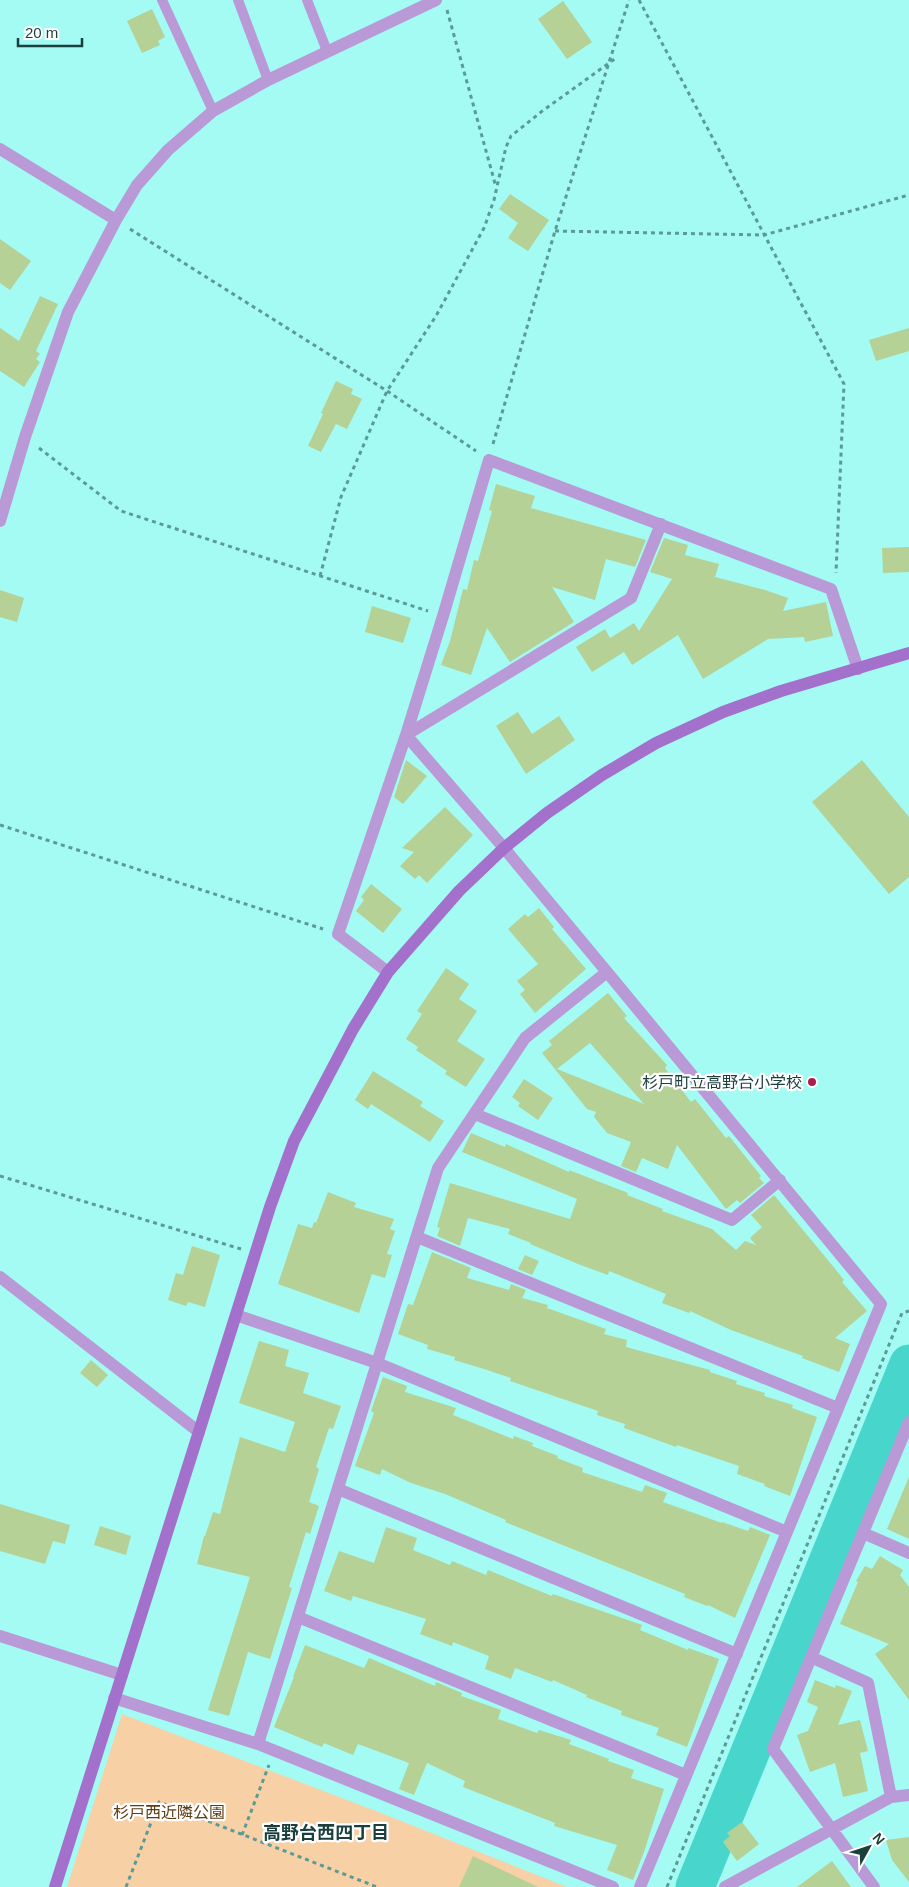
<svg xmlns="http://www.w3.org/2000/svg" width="909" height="1887" viewBox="0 0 909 1887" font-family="Arial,'Noto Sans JP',sans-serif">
<rect width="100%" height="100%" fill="#a3fbf3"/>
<path fill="#f8d0a6" d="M 122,1714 L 381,1813 L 567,1887 L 67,1887 Z"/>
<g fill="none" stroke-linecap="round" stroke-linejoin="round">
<path stroke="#48d6cc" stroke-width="39" d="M 695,1887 L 909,1364"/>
</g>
<path fill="#b5d196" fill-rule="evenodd" d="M 563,1 L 592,42 L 567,59 L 538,19 Z
M 152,9 L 165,37 L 158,41 L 160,45 L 142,53 L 127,21 Z
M 510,194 L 549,220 L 528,251 L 508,238 L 518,223 L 499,209 Z
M 0,239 L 31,261 L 10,290 L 0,283 Z
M 40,296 L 58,304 L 36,351 L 40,354 L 36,359 L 40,362 L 24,387 L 0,371 L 0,328 L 19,341 Z
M 909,328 L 909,351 L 876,361 L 869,340 Z
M 336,381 L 353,389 L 351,394 L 362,399 L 347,429 L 336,424 L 321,452 L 308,446 L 323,414 L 321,413 Z
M 496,484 L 535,496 L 531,508 L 646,540 L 635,567 L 606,559 L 595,600 L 552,587 L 574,622 L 510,662 L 487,628 L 471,675 L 441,665 L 450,641 L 463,589 L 467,590 L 474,560 L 478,561 L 492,511 L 489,510 Z
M 664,538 L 688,545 L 685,555 L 719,564 L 715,577 L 765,590 L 788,598 L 783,611 L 826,602 L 833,636 L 805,642 L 804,637 L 768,639 L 703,679 L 678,635 L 632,665 L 624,652 L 592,672 L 576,647 L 605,629 L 610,638 L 634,623 L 639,631 L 672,579 L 650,572 Z
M 909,547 L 909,572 L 883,573 L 882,548 Z
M 0,590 L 24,598 L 17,622 L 0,617 Z
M 372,606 L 411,618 L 403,643 L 365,632 Z
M 518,712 L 532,734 L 559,716 L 575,740 L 526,774 L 496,726 Z
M 406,760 L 427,776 L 403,804 L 394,797 Z
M 862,760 L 909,817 L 909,877 L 889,894 L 812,802 Z
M 445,807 L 473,835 L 427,883 L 419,875 L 415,879 L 400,866 L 414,852 L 402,848 Z
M 371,884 L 402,909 L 383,933 L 356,911 L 364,900 L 361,897 Z
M 539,908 L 554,927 L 552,929 L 586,969 L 535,1013 L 520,994 L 525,990 L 517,981 L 538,964 L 508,929 L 525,914 L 528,917 Z
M 446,968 L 469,984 L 459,999 L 477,1011 L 457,1041 L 485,1059 L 466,1087 L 445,1074 L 447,1071 L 416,1050 L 418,1047 L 406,1039 L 422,1014 L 417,1011 Z
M 608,993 L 627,1016 L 624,1018 L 667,1065 L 665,1068 L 691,1102 L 695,1099 L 726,1138 L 729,1136 L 761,1176 L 759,1178 L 764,1183 L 740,1203 L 737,1200 L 726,1209 L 677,1145 L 668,1169 L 642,1158 L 636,1172 L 621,1166 L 631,1142 L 607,1133 L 594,1117 L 596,1112 L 587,1109 L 542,1053 L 552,1045 L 549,1041 ZM 590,1043 L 644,1104 L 557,1069 Z
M 373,1071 L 423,1102 L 420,1106 L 444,1121 L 430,1142 L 371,1104 L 368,1109 L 355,1100 Z
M 524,1079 L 553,1098 L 538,1120 L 518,1106 L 520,1103 L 512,1097 Z
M 471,1133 L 505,1147 L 506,1144 L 569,1172 L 569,1170 L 628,1193 L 627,1195 L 663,1209 L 662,1211 L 712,1229 L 736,1250 L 745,1241 L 756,1245 L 750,1238 L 762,1227 L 751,1215 L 774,1195 L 832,1265 L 844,1280 L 842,1282 L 867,1311 L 835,1338 L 850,1344 L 839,1372 L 802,1358 L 803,1356 L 731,1330 L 690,1311 L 689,1313 L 662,1303 L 666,1294 L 609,1271 L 608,1275 L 578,1264 L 530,1244 L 531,1243 L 508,1234 L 510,1229 L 468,1218 L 460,1246 L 437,1236 L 440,1228 L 437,1227 L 450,1183 L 570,1219 L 577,1199 L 462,1152 Z
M 328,1192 L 356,1203 L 354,1207 L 394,1219 L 390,1229 L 395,1231 L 387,1254 L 392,1255 L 385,1278 L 372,1274 L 359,1313 L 278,1284 L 298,1224 L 312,1228 L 314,1222 L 316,1223 Z
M 192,1246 L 220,1255 L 205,1307 L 188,1302 L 186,1306 L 168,1300 L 176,1273 L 183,1275 Z
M 432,1252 L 471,1268 L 467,1278 L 509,1290 L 511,1284 L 526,1290 L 522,1298 L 548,1305 L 547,1308 L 606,1329 L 604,1334 L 627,1340 L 626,1347 L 710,1370 L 710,1372 L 737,1381 L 736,1384 L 765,1393 L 764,1396 L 793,1405 L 792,1408 L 817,1417 L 790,1496 L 764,1486 L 765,1484 L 737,1474 L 739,1466 L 677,1445 L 676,1447 L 624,1428 L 625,1424 L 597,1415 L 598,1411 L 510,1381 L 511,1378 L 484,1369 L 454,1360 L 455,1357 L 427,1349 L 428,1345 L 398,1334 L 408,1304 L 413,1305 Z
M 525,1255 L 539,1261 L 532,1275 L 518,1269 Z
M 259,1341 L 289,1350 L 285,1366 L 309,1373 L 303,1393 L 341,1406 L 333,1429 L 329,1428 L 316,1467 L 319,1469 L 309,1502 L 319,1506 L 310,1534 L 306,1532 L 289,1587 L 292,1588 L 270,1659 L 248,1652 L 229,1716 L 208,1710 L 250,1577 L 197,1564 L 204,1536 L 205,1536 L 213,1512 L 220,1514 L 240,1437 L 285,1452 L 295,1422 L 239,1403 Z
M 91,1360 L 108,1375 L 97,1387 L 80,1373 Z
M 383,1377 L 407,1386 L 405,1392 L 456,1408 L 453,1415 L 513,1439 L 514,1436 L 533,1443 L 532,1446 L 558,1456 L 557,1458 L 583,1468 L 582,1472 L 642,1492 L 645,1485 L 667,1493 L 663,1502 L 722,1523 L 722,1522 L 748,1531 L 750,1527 L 770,1535 L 735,1618 L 708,1605 L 707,1606 L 684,1597 L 685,1594 L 505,1522 L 506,1520 L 445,1494 L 411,1483 L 382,1469 L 380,1475 L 355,1466 L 374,1413 L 371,1411 Z
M 909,1477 L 909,1539 L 887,1529 Z
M 0,1504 L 70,1525 L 65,1544 L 53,1541 L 45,1564 L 0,1551 Z
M 100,1526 L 131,1536 L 126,1555 L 94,1545 Z
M 386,1527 L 417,1538 L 413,1550 L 450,1565 L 452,1561 L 486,1575 L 488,1570 L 552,1596 L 553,1594 L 642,1625 L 640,1630 L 688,1650 L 688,1648 L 719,1659 L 687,1747 L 656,1735 L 659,1728 L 621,1715 L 622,1711 L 586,1697 L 587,1695 L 553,1680 L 552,1682 L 515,1668 L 511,1679 L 485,1669 L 489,1656 L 453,1642 L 452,1646 L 420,1634 L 426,1619 L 353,1596 L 351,1601 L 324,1591 L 339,1551 L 374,1563 Z
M 880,1556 L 903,1570 L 900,1575 L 909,1587 L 909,1700 L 875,1654 L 889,1644 L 840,1624 L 858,1582 L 856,1581 L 865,1566 L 872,1569 Z
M 305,1645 L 364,1668 L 369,1658 L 435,1686 L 436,1682 L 462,1693 L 461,1696 L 501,1710 L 498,1719 L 537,1733 L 539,1730 L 571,1740 L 569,1744 L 609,1759 L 608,1761 L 634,1770 L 631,1778 L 664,1789 L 644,1852 L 633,1880 L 607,1870 L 617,1845 L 554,1826 L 555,1823 L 463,1787 L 465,1781 L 427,1763 L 414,1795 L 399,1789 L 409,1763 L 358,1744 L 353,1755 L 324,1743 L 322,1747 L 274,1727 L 294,1677 L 293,1677 Z
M 815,1680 L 835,1688 L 836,1685 L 852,1691 L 838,1725 L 860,1720 L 868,1751 L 860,1753 L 868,1791 L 843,1797 L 835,1763 L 810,1772 L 797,1735 L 808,1731 L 818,1707 L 807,1702 Z
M 742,1822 L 759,1844 L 737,1861 L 723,1842 L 730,1836 L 727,1833 Z
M 909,1837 L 909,1882 L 892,1860 L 886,1840 Z
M 473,1856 L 538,1887 L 459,1887 Z
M 832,1861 L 851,1887 L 797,1887 Z"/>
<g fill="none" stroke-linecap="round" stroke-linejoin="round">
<path stroke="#5c9a95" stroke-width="3" stroke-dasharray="4 4" stroke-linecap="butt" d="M 639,0 L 844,384 L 836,573
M 447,10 L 496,187
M 130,229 L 387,391 L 476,451
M 555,231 L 764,235 L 909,195
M 493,444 L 555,231 L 629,0
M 39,448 L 121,511 L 428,611
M 320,576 L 341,497 L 387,391 L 436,316 L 484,228 L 494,200 L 506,147 L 511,136 L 541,112 L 616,58
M 0,825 L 323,929
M 0,1176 L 241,1249
M 242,1835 L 269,1765
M 126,1887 L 159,1802 L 377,1887
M 667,1887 L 902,1313 L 909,1311"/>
<path stroke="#ba99d7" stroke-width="10" d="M 162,0 L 213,111
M 238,0 L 268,80
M 307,0 L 327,51"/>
<path stroke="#ba99d7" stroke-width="12" d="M 0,149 L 116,220
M 0,521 L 25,437 L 68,312 L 116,220 L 137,185 L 168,150 L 213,111 L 268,80 L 436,0
M 388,972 L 338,934 L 406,735 L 631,598 L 661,524
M 475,1114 L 732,1220 L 780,1180
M 417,1237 L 838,1408
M 0,1277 L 199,1432
M 236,1315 L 377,1363 L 787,1532 L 881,1304 L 607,972
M 338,1489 L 737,1654
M 863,1533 L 909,1553
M 298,1617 L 686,1775
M 0,1636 L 122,1675
M 811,1657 L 868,1683 L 891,1797
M 114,1698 L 258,1744 L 613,1887
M 258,1744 L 438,1168 L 525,1038 L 607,972 L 504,848 L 406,735 L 443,616 L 489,460 L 831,589 L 858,669
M 640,1887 L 787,1532
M 725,1887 L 891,1797 L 909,1795
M 874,1887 L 773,1749 L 909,1422"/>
<path stroke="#a370cc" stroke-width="12" d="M 55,1887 L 270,1207 L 294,1141 L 353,1029 L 388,972 L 459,891 L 504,848 L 547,813 L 602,775 L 656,743 L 723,712 L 781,691 L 909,653"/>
</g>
<circle fill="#ad1b4c" stroke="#fff" stroke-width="2" cx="812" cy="1082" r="5"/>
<g text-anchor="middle" stroke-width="4.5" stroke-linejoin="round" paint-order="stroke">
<g font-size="16" fill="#1a3f3c" stroke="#fff" text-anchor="end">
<text x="802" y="1088">杉戸町立高野台小学校</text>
</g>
<g font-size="16" fill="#5e3d14" stroke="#fff">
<text x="169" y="1818">杉戸西近隣公園</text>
</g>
<g font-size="18" font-weight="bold" fill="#1a3f3c" stroke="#fff">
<text x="326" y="1839">高野台西四丁目</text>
</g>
</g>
<g transform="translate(869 1847) rotate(50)" stroke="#ffffff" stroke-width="4" paint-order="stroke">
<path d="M0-4L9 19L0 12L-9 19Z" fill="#1a3f3c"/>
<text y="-8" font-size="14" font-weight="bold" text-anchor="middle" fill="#1a3f3c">N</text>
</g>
<path d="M18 38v8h64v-8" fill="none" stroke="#1a3f3c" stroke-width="2.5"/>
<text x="25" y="38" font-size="15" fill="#1a3f3c" stroke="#ffffff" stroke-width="4" paint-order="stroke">20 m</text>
</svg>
